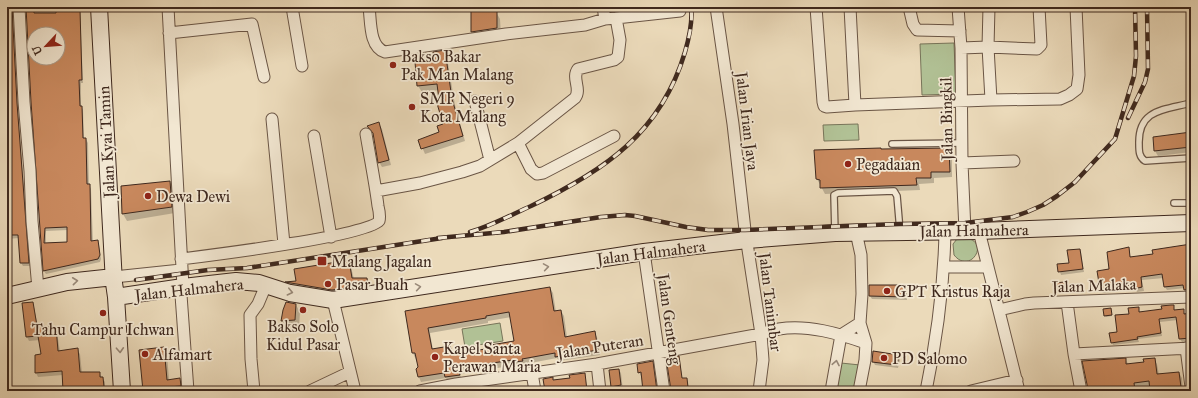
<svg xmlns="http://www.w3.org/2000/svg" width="1198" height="398" viewBox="0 0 1198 398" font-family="'IM FELL Great Primer',serif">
<rect width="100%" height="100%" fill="#ebdaba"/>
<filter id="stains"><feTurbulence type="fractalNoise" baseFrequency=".005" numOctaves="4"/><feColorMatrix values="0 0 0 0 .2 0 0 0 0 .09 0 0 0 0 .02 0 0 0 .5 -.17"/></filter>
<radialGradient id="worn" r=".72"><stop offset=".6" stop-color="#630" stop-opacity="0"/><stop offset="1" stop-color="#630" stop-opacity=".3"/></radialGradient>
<path fill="#b1c195" stroke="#78755a" d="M 954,43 L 956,94 L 922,95 L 920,44 Z
M 858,124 L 859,140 L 824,141 L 823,125 Z
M 966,238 C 991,242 970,275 954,255 L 953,244 L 957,239 Z
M 500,323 L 503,341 L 465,347 L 462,329 Z
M 841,363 L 860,365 L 854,391 L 836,391 Z"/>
<path fill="#0003" fill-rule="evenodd" d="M 7,7 L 15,7 L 13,12 L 18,107 L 30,266 L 23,266 L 21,263 L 19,238 L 7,239 Z
M 27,7 L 80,7 L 83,83 L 81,83 L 81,106 L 83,110 L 84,139 L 86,139 L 88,143 L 89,185 L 91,189 L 93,242 L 97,241 L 99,245 L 101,259 L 100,262 L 46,274 L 44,271 ZM 34,34 L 58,34 L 58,58 L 34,58 ZM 68,230 L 68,243 L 46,244 L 46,231 Z
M 611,7 L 683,7 L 617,18 Z
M 496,12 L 500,19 L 501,35 L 476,38 L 472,32 Z
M 444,51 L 447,57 L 455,105 L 465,141 L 425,154 L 419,140 L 440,133 L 444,125 L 439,90 L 422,92 L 418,86 L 416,63 L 435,61 Z
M 379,124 L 382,129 L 391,165 L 382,167 L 379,162 L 374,135 L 369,126 Z
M 1191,133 L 1191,152 L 1158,156 L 1155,151 L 1154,138 Z
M 948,149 L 952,155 L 952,177 L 934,178 L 934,183 L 919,184 L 920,190 L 825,194 L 817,179 L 881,150 Z
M 170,182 L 174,189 L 175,213 L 127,221 L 123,214 L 122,187 Z
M 1191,245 L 1191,293 L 1187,293 L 1185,288 L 1167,290 L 1165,287 L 1164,278 L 1142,280 L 1144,291 L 1137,292 L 1135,289 L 1103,293 L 1101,289 L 1098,272 L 1110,270 L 1128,248 L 1131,258 L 1154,255 Z
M 1080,250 L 1081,252 L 1084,272 L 1061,275 L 1058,265 L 1070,264 Z
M 348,261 L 351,267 L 354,279 L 366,279 L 369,284 L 370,290 L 339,295 L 289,287 L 287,282 L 297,282 Z
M 1065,283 L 1066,291 L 1056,292 L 1055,291 Z
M 905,286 L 907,289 L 907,300 L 872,299 L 870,296 Z
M 550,288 L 553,293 L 556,312 L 561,311 L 564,316 L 567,337 L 594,332 L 597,337 L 600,355 L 559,361 L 557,358 L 525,364 L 525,366 L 517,367 L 516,365 L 460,374 L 462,380 L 449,382 L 446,378 L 421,382 L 419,377 L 419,367 L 413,353 L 406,312 ZM 511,317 L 515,342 L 493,349 L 453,355 L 449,347 L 433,350 L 430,333 L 488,323 L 488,321 Z
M 32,303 L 34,307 L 38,327 L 55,328 L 57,332 L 60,352 L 77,350 L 80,354 L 82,373 L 99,373 L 105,382 L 105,391 L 64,391 L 63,375 L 38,377 L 36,373 L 36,356 L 42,355 L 40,340 L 29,341 L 27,337 L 23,304 Z
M 296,305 L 300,312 L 299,327 L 286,327 L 282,320 Z
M 1173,306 L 1175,311 L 1183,310 L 1185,314 L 1191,314 L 1191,341 L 1182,342 L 1180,339 L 1178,320 L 1160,322 L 1162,336 L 1138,339 L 1139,342 L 1113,345 L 1112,342 L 1130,314 L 1138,308 L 1140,313 L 1163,310 Z
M 1111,310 L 1112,316 L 1106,317 L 1105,316 Z
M 164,348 L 167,353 L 169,380 L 180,379 L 182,384 L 183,391 L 144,391 Z
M 898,356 L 900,360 L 898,368 L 875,365 L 873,361 Z
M 678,357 L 680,360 L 682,379 L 686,379 L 688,382 L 689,391 L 672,390 L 668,359 Z
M 1125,359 L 1129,365 L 1145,363 L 1154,359 L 1157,364 L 1159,375 L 1179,373 L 1182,378 L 1183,391 L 1151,391 L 1151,386 L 1137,388 L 1137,391 L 1090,391 L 1089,388 Z
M 652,362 L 654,365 L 658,391 L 644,391 L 643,376 L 641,376 L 639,372 Z
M 619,370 L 621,373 L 623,391 L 613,391 L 611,371 Z
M 517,386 L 519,391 L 468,390 L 488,388 L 489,390 Z"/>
<path fill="#c8885d" stroke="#3f291e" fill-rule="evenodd" d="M 7,7 L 12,7 L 17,103 L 29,263 L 20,263 L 18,235 L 7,235 Z
M 26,7 L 34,7 L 34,13 L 56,13 L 56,11 L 60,11 L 60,7 L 78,7 L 78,10 L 80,10 L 82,80 L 79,80 L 80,106 L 82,106 L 83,138 L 86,138 L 87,184 L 90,184 L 91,241 L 98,240 L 100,255 L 98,259 L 43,271 L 31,102 ZM 34,34 L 58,34 L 58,58 L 34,58 ZM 67,227 L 67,242 L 44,243 L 45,228 Z
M 471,11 L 497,11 L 497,28 L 471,32 Z
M 445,50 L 452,99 L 463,136 L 421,149 L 418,140 L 439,132 L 437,126 L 443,124 L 436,100 L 439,100 L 437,84 L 417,86 L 415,62 L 434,60 L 433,52 Z
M 379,122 L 389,160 L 378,163 L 373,133 L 367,126 Z
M 1191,132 L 1191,147 L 1154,151 L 1153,137 Z
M 881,148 L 881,149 L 949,148 L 950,172 L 931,172 L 931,178 L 916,178 L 917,185 L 820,188 L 820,180 L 816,179 L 814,150 Z
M 170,181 L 172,207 L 122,214 L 121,186 Z
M 1191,244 L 1191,289 L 1184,290 L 1183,285 L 1164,287 L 1162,274 L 1141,277 L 1142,287 L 1134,289 L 1133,285 L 1100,289 L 1097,271 L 1109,269 L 1107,252 L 1129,247 L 1130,257 L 1153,254 L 1152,250 Z
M 1080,249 L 1083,269 L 1058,272 L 1057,264 L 1069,263 L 1067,250 Z
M 349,260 L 352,278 L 367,278 L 368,285 L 332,290 L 285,282 L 296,281 L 294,269 Z
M 1065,282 L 1066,290 L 1054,291 L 1053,283 Z
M 869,285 L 906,285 L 906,297 L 869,296 Z
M 550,287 L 554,311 L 561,310 L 565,337 L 595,331 L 598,350 L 555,357 L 555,353 L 522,359 L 523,361 L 513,362 L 513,360 L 458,368 L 460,375 L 445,377 L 444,373 L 418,377 L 416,369 L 418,367 L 415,353 L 412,353 L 405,311 ZM 509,312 L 514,341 L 491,345 L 492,348 L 453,354 L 450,346 L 432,349 L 428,328 L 486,318 L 486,316 Z
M 33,302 L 37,326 L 56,327 L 58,351 L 78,348 L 80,372 L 100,372 L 100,377 L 103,377 L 104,387 L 100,387 L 100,391 L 63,391 L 62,371 L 35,373 L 35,355 L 41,354 L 38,336 L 26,337 L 22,303 Z
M 286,302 L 296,304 L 295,320 L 281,321 L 283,310 Z
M 1171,305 L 1174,305 L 1174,310 L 1184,309 L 1184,314 L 1191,313 L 1191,338 L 1179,339 L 1176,317 L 1159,319 L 1161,333 L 1137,337 L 1138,339 L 1111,343 L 1109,333 L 1117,332 L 1115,315 L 1129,314 L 1128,308 L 1139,307 L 1139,312 L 1162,309 L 1161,306 Z
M 1111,308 L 1112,315 L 1104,316 L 1103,309 Z
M 164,347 L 167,380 L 180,378 L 181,386 L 168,387 L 168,391 L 143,391 L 139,350 Z
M 873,351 L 899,355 L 897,365 L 872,362 Z
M 679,356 L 682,378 L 687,378 L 688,388 L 671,390 L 666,358 Z
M 1126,358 L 1126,364 L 1144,362 L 1143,359 L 1155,358 L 1157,374 L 1179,372 L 1181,387 L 1160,389 L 1160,391 L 1150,391 L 1149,381 L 1134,383 L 1135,391 L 1090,391 L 1089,388 L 1088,389 L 1082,361 Z
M 653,361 L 657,391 L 643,391 L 641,372 L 638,373 L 637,364 Z
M 619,369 L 621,385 L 611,387 L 609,370 Z
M 585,373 L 587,391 L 545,391 L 543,379 L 553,377 L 553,380 L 570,378 L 569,375 Z
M 489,386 L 489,391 L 481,391 L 481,388 Z"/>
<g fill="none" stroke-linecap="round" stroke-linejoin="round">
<defs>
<path id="lane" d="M 1191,103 C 1164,110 1138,109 1139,144 C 1139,151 1139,157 1145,161 L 1191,158
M 892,144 L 962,143
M 1174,203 L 1191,203
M 835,233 L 834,195 L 838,193 L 894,191 L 897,196 L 900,231"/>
<path id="street" d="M 19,7 L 24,102 L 30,171 L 32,221 L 38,289
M 168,7 L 183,287 L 181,295 L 188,391
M 292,7 L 302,66
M 369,7 C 371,21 369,47 385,52 L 506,34 L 585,25 L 605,19 L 616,18 L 620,40 L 618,57 L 614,60 L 578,69 C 571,78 582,89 575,98 L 518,143 L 480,166 L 462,172 L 420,183 L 376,191
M 603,7 L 605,19
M 716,7 L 733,124 L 745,230 L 761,334 L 763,360 L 759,391
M 816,7 L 823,102 L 824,106 L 827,107 L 855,105 L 991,100 L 988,47 L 989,7
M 850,7 L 855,105
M 909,7 L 913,24 L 917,30 L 960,31
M 958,7 L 961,48 L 962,163 L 965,231
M 616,18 L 680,11
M 169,33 L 252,24 L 264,77
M 961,48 L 988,47 L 1037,49 L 1041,45 L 1039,7
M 991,100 L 1060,99 L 1069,95 L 1077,89 L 1079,75 L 1076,7
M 475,101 L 490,160
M 272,119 L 284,244
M 314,136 L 331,237
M 518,143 L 531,169 L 537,174 L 543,173 L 614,136
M 962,163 L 1014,161
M 979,231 L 1019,391
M 856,232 L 861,255 L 862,294 L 860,323 L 866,343 L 865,360 L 859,391
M 644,252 L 664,391
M 181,259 C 205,256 375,235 379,221 C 380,217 379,210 378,206 C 375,182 370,158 366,134
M 945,267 L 988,267
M 114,277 L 181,270
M 333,300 L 355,391
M 1067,302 L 1074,354 L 1081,391
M 999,310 L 1025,304 L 1034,303 L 1191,297
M 1186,348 L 1191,387
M 1074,354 L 1191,348
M 597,364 L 600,391
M 532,373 L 535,391
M 254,391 L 251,359 L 250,315 L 258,304 L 266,285
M 310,391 L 350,372
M 420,391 L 456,384 L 597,364 L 761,334 C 767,332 773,330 779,329 C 807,324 840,334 866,343
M 831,391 L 841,335 L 860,323
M 926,391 C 937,338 944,285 945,231
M 971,391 L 1017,380"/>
<path id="secondary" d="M 99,7 L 114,283 L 116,297 L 122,391
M 7,296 L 67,282 L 114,277
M 116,297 L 183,287 L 236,281 L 259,283 L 290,293 L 333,300 L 644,252 L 747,240 L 835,233 L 979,231 L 1191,223"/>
</defs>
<use href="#lane" stroke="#6a5545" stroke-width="8"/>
<use href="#street" stroke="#6a5545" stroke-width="13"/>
<use href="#secondary" stroke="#3f291e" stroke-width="18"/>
<use href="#lane" stroke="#f2e7d2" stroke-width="5.5"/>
<use href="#street" stroke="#f2e7d2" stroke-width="11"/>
<use href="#secondary" stroke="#f2e7d2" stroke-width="16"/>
<defs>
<path id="rail" d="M 1128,118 L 1145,82 L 1148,69 L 1147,7
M 470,232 C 491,226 511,215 531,206 C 604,171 661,133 685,52 C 689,38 693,22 691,7
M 438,238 L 504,232 L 601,217 L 625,215 L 635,216 L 686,227 L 708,230 L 745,230 L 899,224 L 965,223 L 1013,217 L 1027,212 L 1043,205 L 1057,196 L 1075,182 L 1115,139 L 1134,76 L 1136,56 L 1135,7
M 136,280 L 208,270 L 247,268 L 442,238"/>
</defs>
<use href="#rail" stroke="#3f291e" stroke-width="4.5"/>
<use href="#rail" stroke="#f2e7d2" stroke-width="3" stroke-dasharray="9" stroke-linecap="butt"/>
</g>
<defs><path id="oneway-chevron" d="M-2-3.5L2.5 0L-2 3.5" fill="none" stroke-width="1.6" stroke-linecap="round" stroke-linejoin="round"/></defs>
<g stroke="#988878">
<use href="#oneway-chevron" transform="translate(546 267) rotate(-9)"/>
<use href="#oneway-chevron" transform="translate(75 281) rotate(-6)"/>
<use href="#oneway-chevron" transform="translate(418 287) rotate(-9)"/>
<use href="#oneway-chevron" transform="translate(290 292) rotate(13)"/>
<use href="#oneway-chevron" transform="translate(120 350) rotate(87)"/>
<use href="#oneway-chevron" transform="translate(836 363) rotate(-79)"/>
</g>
<g fill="#8f2418" stroke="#f2e7d2" stroke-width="1.5">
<circle cx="393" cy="65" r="4"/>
<circle cx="412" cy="107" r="4"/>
<circle cx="848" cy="164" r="4"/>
<circle cx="148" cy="196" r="4"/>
<rect x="317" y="256" width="10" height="10" rx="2"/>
<circle cx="328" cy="284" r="4"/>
<circle cx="887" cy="291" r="4"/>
<circle cx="303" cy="310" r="4"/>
<circle cx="103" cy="313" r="4"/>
<circle cx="145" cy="354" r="4"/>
<circle cx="435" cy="357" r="4"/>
<circle cx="884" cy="358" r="4"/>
</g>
<g text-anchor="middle" stroke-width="3.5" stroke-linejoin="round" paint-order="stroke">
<g font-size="16" fill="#3f291e" stroke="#f2e7d2" text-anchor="start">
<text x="401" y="62">Bakso Bakar<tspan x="401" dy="18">Pak Man Malang</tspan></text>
<text x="420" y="104">SMP Negeri 9<tspan x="420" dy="18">Kota Malang</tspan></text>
<text x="856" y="170">Pegadaian</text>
<text x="156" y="202">Dewa Dewi</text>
<text x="331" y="267">Malang Jagalan</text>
<text x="336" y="290">Pasar Buah</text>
<text x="895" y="297">GPT Kristus Raja</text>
<text x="303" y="332" text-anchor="middle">Bakso Solo<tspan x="303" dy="18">Kidul Pasar</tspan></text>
<text x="103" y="335" text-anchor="middle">Tahu Campur Ichwan</text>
<text x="443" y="354">Kapel Santa<tspan x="443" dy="18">Perawan Maria</tspan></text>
<text x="153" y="360">Alfamart</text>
<text x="892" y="364">PD Salomo</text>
</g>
<g font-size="16" fill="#3f291e" stroke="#f2e7d2">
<text transform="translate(946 119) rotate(-91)" y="6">Jalan Bingkil</text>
<text transform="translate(748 121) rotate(83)" y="6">Jalan Irian Jaya</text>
<text transform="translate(106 142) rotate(-93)" y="6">Jalan Kyai Tamin</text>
<text transform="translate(974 230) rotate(-1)" y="6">Jalan Halmahera</text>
<text transform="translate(651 252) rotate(-7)" y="6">Jalan Halmahera</text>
<text transform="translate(1094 285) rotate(-2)" y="6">Jalan Malaka</text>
<text transform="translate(189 289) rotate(-6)" y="6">Jalan Halmahera</text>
<text transform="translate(771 302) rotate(83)" y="6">Jalan Tanimbar</text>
<text transform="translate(670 319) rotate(82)" y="6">Jalan Genteng</text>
<text transform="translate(600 346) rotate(-9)" y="6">Jalan Puteran</text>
</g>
</g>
<rect width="1198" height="398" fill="none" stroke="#ebdaba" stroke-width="24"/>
<rect x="8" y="8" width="1182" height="382" fill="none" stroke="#3f291e" stroke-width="2"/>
<rect x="12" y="12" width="1174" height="374" fill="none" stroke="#3f291e"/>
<g transform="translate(46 46) rotate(244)"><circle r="19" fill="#f2e7d2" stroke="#aa9b8a"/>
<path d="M0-3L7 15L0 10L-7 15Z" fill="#8f2418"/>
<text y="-6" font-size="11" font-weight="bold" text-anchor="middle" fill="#3f291e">U</text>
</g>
<rect width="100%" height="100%" filter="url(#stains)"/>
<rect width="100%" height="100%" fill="url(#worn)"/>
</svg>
